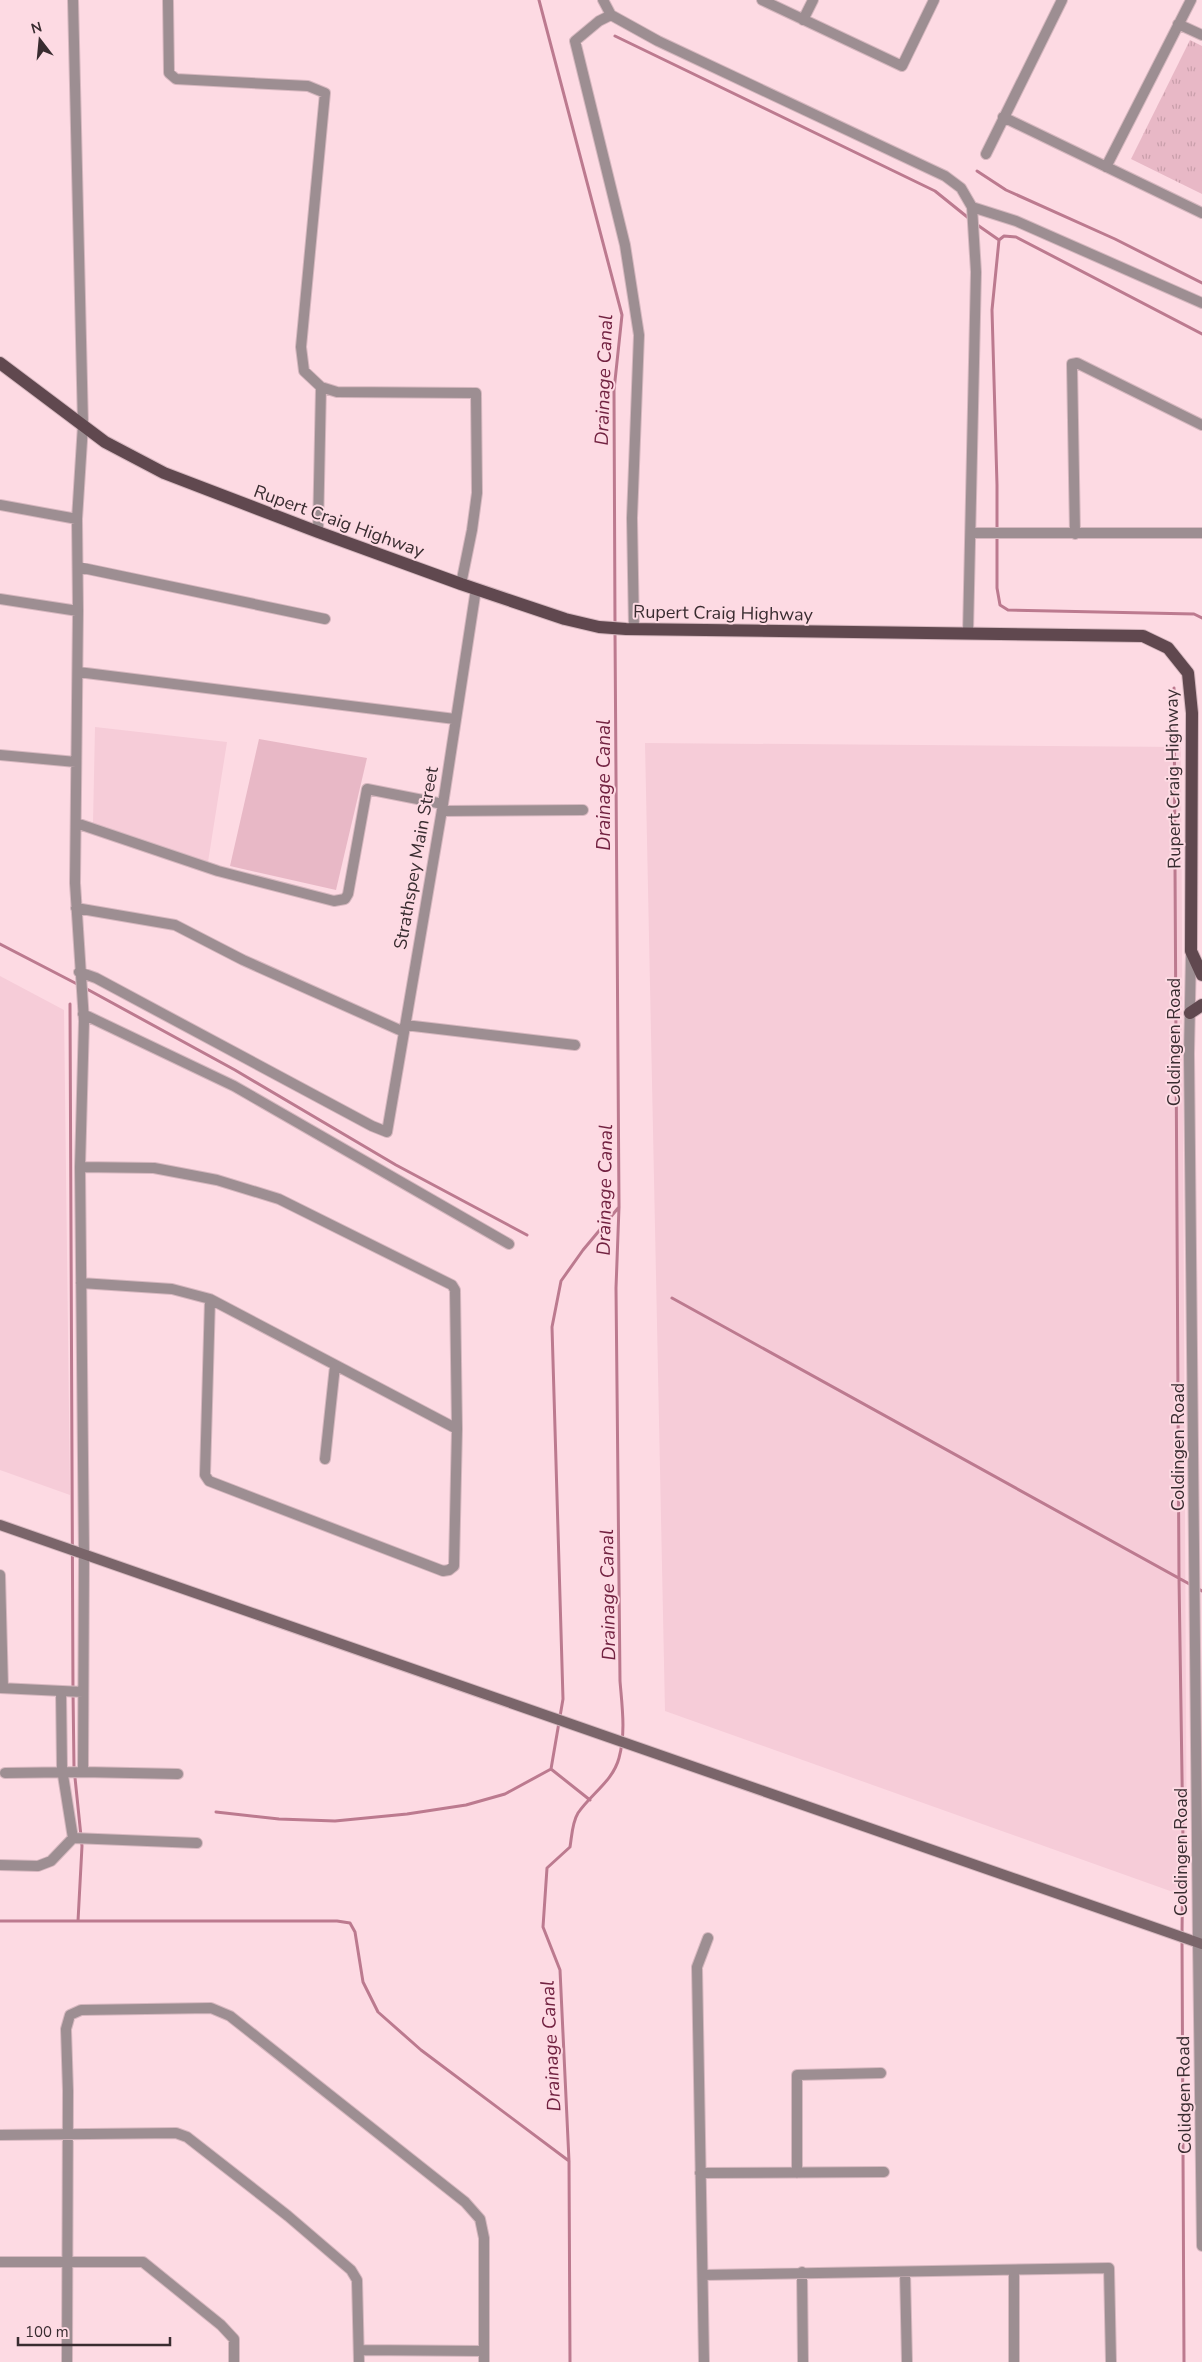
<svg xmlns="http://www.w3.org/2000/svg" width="1202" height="2362" viewBox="0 0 1202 2362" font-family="'Nunito Sans',sans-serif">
<defs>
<pattern id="grass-tufts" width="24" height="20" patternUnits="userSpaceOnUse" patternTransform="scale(1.25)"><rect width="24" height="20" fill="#e8b8c6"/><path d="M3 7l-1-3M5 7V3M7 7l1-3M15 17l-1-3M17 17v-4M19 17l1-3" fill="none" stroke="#c89eaa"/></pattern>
</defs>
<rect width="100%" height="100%" fill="#fddae3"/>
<path fill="#f6ccd8" d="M 95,727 L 227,742 L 208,862 L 93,824 Z
M 645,743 L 1181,747 L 1187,1897 L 665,1711 Z
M 0,976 L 64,1010 L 70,1495 L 0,1470 Z"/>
<path fill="url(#grass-tufts)" d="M 1190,40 L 1202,46 L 1202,194 L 1131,159 Z"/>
<path fill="#e8b8c6" d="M 259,739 L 367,758 L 336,890 L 230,866 Z"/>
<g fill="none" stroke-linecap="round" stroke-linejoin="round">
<path stroke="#bc7a8f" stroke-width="3" d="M 539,0 L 622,315 L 614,390 L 615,626
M 615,36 L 935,191 L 971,220
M 977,171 L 1006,190 L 1115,239 L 1202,283
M 976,224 L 999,240
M 1202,334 L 1016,237 L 1004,236 L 999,240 L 992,310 L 997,485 L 997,588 L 1000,605 L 1008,610 L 1194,614 L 1202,618
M 1174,688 L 1179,1578 L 1183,1841 L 1182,1934
M 0,944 L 79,985
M 85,988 L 235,1070 L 396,1165 L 527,1235
M 70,1004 L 73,1691 L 74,1768 L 82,1846 L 78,1921
M 672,1298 L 1202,1591
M 551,1769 L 563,1699 L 552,1327 L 561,1281 L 583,1250 L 619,1207
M 216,1812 L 279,1819 L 335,1821 L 407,1814 L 466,1805 L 505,1794 L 551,1769 L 590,1800
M 0,1921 L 337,1921 L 350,1923 L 355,1932 L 363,1982 L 378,2012 L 421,2050 L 569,2161
M 1182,1940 L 1184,2362
M 570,2362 L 569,2161 L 560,1970 L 543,1927 L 547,1868 L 570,1847 C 572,1835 572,1823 578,1813 C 591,1794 613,1781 619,1758 C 626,1733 622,1706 620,1681 L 616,1288 L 619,1207 L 615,632"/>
<defs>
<path id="minor" d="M 73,0 L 83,425 L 77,519 L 78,611 L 75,883 L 84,1021 L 80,1167 L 84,1556 L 83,1772 L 178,1774
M 603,0 L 611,15 L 658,41 L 945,176 L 961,188 L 972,207 L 976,272 L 968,633
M 762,0 L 902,66 L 934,0
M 168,1 L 169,73 L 176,79 L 308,86 L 325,93 L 301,347 L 304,371 L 321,387 L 318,532
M 611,15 L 599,21 L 575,41 L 625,245 L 639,335 L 632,518 L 634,630
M 803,20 L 813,0
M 1178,24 L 1202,35
M 1003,117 L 1202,213
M 986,154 L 1062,0
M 1106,167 L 1191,0
M 972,207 L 1016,221 L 1202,303
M 321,387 L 337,392 L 476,393 L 477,493 L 472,530 L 461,584
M 0,505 L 77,519
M 971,533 L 1202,533
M 1075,534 L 1072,364 L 1077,363 L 1202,425
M 78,567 L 325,619
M 0,599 L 78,611
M 78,672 L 455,719
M 0,755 L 76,762
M 442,811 L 583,810
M 76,823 L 218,871 L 334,901 L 345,899 L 348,894 L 367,789 L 443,804
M 76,908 L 175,925 L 243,960 L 404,1032
M 79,972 L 96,978 L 372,1126 L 387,1132 L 443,804 L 476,589
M 83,1014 L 234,1086 L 509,1244
M 405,1025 L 575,1045
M 80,1167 L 154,1168 L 217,1180 L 279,1199 L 452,1285 L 455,1290 L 457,1429 L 454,1566 L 449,1570 L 443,1571 L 209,1481 L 205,1475 L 210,1299
M 81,1283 L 172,1289 L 210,1299 L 457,1429
M 325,1459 L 335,1366
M 0,1575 L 3,1688
M 0,1688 L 83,1692
M 61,1691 L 62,1769 L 73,1838
M 5,1773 L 83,1772
M 0,1865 L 38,1866 L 51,1861 L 73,1838 L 197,1843
M 1198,1942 L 1202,2246
M 0,2135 L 176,2133 L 187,2137 L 288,2216 L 351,2270 L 357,2280 L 359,2362
M 700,2173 L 884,2172
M 797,2173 L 797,2075 L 881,2073
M 0,2262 L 143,2262 L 221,2325 L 234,2339 L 234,2362
M 1014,2271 L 1014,2362
M 802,2272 L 803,2362
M 905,2272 L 907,2362
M 703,2275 L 1109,2268 L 1111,2362
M 359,2350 L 483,2351
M 67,2362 L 68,2091 L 66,2029 L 70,2015 L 81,2010 L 211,2008 L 230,2016 L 465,2202 L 480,2219 L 484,2238 L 484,2362
M 704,2362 L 697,1967 L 708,1938"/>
<path id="tertiary" d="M 1191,953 L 1189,1054 L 1198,1942"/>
<path id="secondary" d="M 0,1525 L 1202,1944"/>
<path id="primary" d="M 0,363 L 105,442 L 164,473 L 318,532 L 461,584 L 565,619 L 599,627 L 626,629 L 1143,636 L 1168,648 L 1188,673 L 1192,713 L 1191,951 L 1202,975
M 1190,1013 L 1202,1005"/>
</defs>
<use href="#minor" stroke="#d6b7bf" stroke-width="12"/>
<use href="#tertiary" stroke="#d6b7bf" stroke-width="12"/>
<use href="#secondary" stroke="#d6b7bf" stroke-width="12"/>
<use href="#primary" stroke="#d6b7bf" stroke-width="14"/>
<use href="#minor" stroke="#9d8e92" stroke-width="10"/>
<use href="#tertiary" stroke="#9d8e92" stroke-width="10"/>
<use href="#secondary" stroke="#7a656a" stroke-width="10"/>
<use href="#primary" stroke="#60484f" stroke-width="12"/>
</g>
<g text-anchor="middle" stroke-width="4" stroke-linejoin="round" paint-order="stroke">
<g font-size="18" fill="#392c30" stroke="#fddae3">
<text transform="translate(339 521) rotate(20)" y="6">Rupert Craig Highway</text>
<text transform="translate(723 613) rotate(1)" y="6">Rupert Craig Highway</text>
<text transform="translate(1173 779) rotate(-91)" y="6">Rupert Craig Highway</text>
<text transform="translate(416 858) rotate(-80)" y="6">Strathspey Main Street</text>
<text transform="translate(1174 1042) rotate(-90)" y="6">Coldingen Road</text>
<text transform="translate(1178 1447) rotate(-90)" y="6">Coldingen Road</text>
<text transform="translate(1181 1852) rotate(-90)" y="6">Coldingen Road</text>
<text transform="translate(1184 2095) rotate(-91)" y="6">Colidgen Road</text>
</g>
<g font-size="19" font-style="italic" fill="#722241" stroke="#fddae3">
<text transform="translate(603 380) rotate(-88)" y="7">Drainage Canal</text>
<text transform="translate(603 785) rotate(-90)" y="7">Drainage Canal</text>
<text transform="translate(604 1190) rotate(-89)" y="7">Drainage Canal</text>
<text transform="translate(607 1595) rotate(-91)" y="7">Drainage Canal</text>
<text transform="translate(550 2046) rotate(-93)" y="7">Drainage Canal</text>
</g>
</g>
<g transform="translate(40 40) rotate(344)" stroke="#fddae3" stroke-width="4" paint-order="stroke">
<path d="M0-4L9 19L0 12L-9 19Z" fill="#392c30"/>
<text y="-8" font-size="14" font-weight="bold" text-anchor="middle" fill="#392c30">N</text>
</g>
<path d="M18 2337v8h152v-8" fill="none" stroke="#392c30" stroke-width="2.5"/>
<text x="25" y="2337" font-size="15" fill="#392c30" stroke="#fddae3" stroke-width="4" paint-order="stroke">100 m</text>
</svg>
